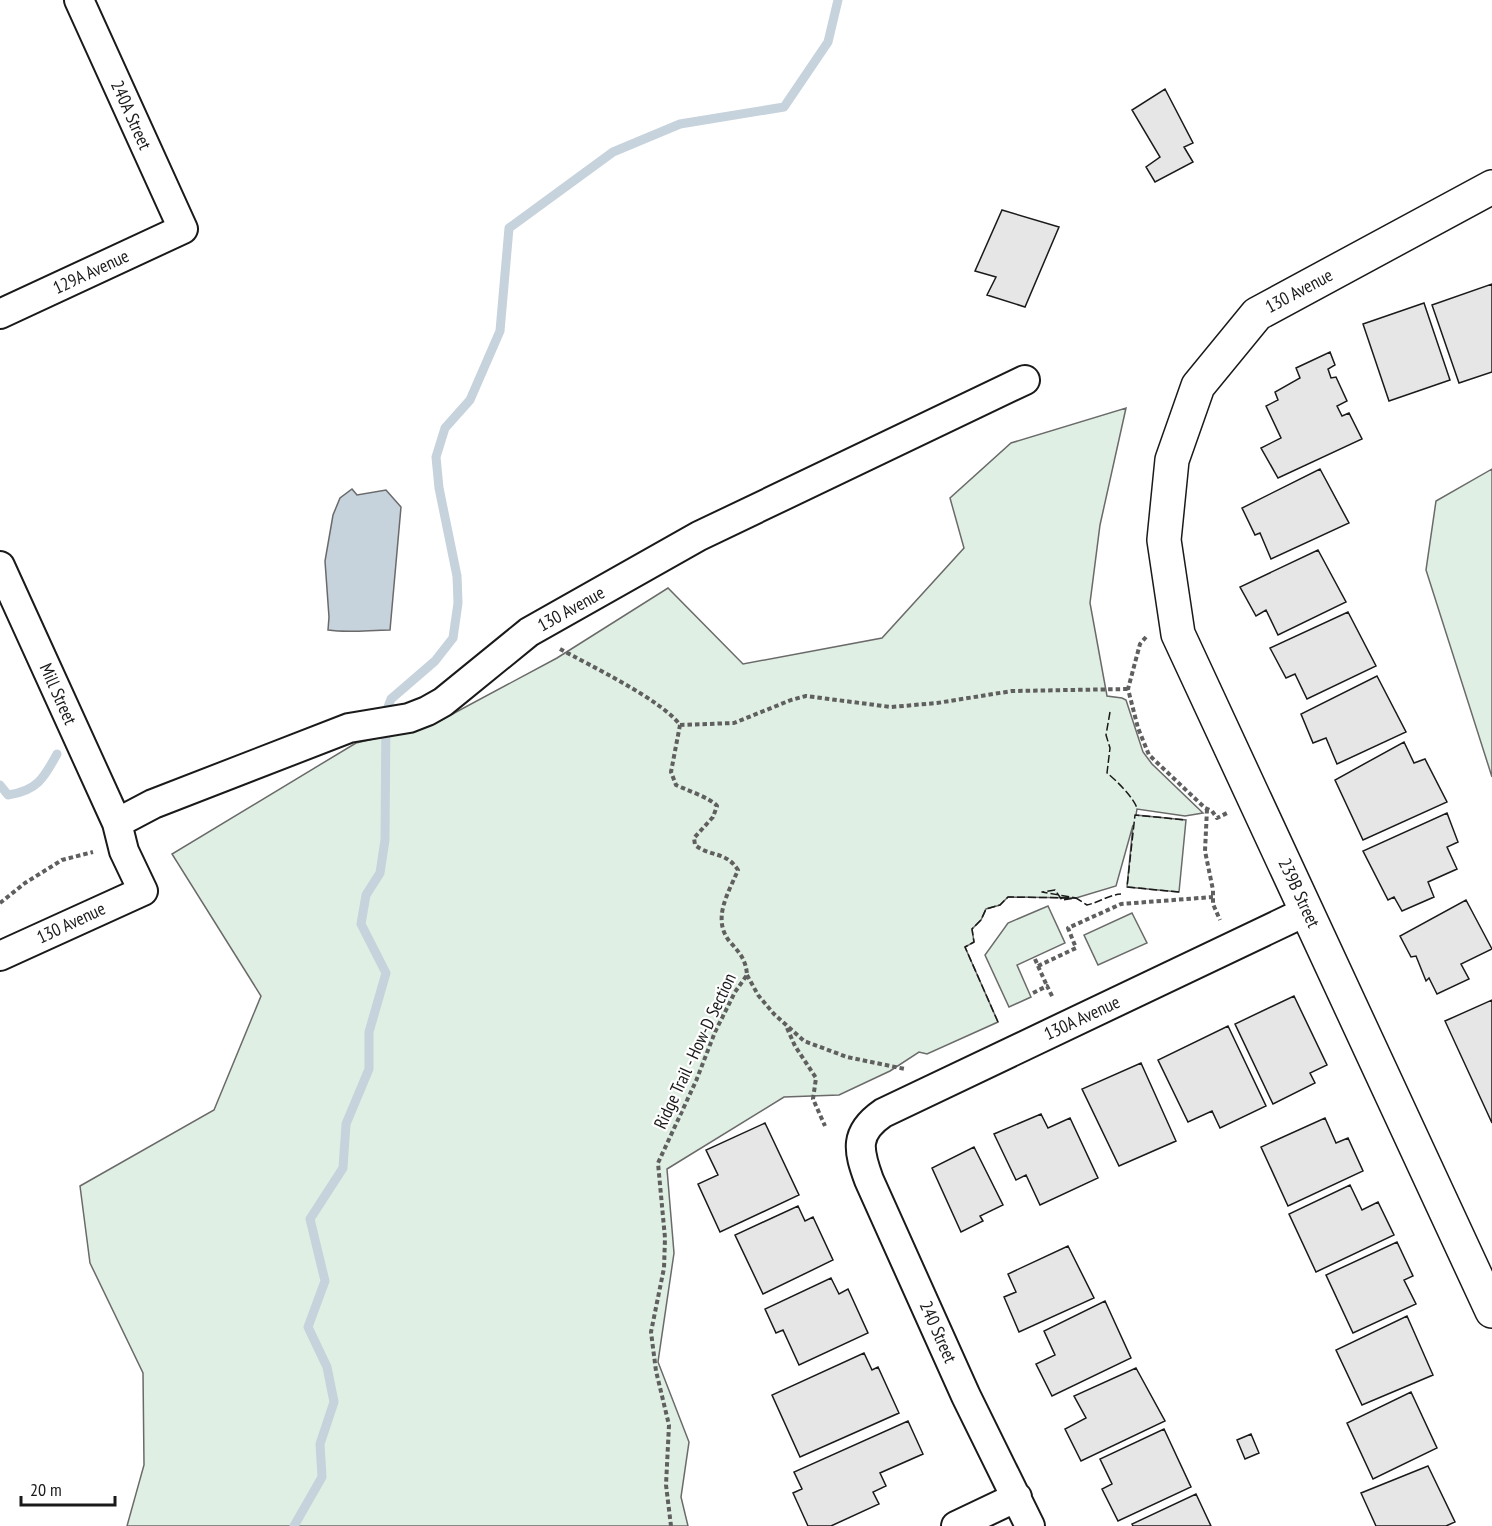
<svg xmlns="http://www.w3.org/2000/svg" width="1492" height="1526" viewBox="0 0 1492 1526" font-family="'PT Sans Narrow',sans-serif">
<rect width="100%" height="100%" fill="#fff"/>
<path fill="#e0efe3" stroke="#6a6a6a" stroke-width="1.5" d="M 1126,408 L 1100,525 L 1090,603 L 1107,696 L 1122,698 L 1126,700 L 1143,752 L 1152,764 L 1203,813 L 1185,816 L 1137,809 L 1136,815 L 1186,820 L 1179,892 L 1127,887 L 1133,825 L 1116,886 L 1076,898 L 1008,897 L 1000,905 L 986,909 L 981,920 L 972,929 L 974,942 L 965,947 L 998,1022 L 927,1054 L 919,1052 L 890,1071 L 839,1095 L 784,1097 L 667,1169 L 674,1253 L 658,1362 L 689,1442 L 681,1497 L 688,1526 L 127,1526 L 144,1465 L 143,1373 L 90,1263 L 80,1186 L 214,1110 L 261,996 L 172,854 L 356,743 L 432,725 L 557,658 L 668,588 L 743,664 L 882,638 L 964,548 L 950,498 L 1011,443 Z
M 1492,469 L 1492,777 L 1426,570 L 1436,501 Z
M 1048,906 L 1065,943 L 1017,965 L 1031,997 L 1009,1007 L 985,955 L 1008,923 Z
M 1132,913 L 1147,943 L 1098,965 L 1084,935 Z"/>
<path fill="#c6d2dc" stroke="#6a6a6a" stroke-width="1.5" d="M 352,489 L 357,495 L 386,490 L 401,507 L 390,630 C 369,630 349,633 328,630 L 329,617 L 325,561 L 333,515 L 340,498 Z"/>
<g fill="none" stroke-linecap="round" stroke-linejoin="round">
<path stroke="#c6d2dc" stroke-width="9" d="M 0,785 L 8,795 C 37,791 44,778 57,754
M 294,1526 L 322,1477 L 320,1444 L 334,1402 L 327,1367 L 308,1327 L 325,1281 L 310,1219 L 343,1168 L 346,1124 L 369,1069 L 369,1032 L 386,973 L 361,924 L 366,895 L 380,873 L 385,840 L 386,712 L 391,699 L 435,661 L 453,638 L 458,603 L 457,576 L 439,488 L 436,457 L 445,428 L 470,400 L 500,331 L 509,228 L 613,152 L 680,124 L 784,107 L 828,42 L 838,0"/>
</g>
<path fill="#e6e6e6" stroke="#1a1a1a" stroke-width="1.5" d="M 1165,89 L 1193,143 L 1184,147 L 1193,162 L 1155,182 L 1146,167 L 1160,157 L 1132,110 Z
M 1002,210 L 1059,227 L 1025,307 L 987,295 L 996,277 L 975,271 Z
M 1492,284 L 1492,372 L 1459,383 L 1432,305 Z
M 1424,303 L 1450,380 L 1389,401 L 1363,324 Z
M 1330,352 L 1335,365 L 1328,369 L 1331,378 L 1336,377 L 1347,401 L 1337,406 L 1342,416 L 1349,413 L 1362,439 L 1278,478 L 1261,448 L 1281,438 L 1266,406 L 1278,400 L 1275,392 L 1300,378 L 1296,368 Z
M 1320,469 L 1349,523 L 1271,559 L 1260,533 L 1255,535 L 1242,508 Z
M 1318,550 L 1346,602 L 1278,635 L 1266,610 L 1256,616 L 1240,587 Z
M 1348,612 L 1376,666 L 1307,699 L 1295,674 L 1286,678 L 1270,648 Z
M 1377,676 L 1406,732 L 1337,764 L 1326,738 L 1313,743 L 1301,714 Z
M 1404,742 L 1414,763 L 1425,759 L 1447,802 L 1363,840 L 1335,780 Z
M 1447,813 L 1458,842 L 1447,847 L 1457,869 L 1428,882 L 1434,897 L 1402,911 L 1394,897 L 1388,900 L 1363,851 Z
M 1466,900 L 1492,949 L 1461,964 L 1469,979 L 1437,994 L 1429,978 L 1426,981 L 1416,956 L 1411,957 L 1400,936 Z
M 1294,996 L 1327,1065 L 1310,1073 L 1315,1083 L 1273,1104 L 1235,1024 Z
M 1492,1000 L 1492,1123 L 1445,1021 Z
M 1228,1026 L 1266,1106 L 1220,1128 L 1212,1111 L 1188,1122 L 1158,1060 Z
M 1141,1063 L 1176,1141 L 1119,1166 L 1082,1089 Z
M 1041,1114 L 1048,1128 L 1070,1118 L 1098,1178 L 1040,1205 L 1026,1175 L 1016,1180 L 994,1134 Z
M 1325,1118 L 1336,1143 L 1348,1138 L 1363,1171 L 1288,1206 L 1261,1147 Z
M 765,1123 L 799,1195 L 720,1232 L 698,1184 L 718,1175 L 706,1150 Z
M 974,1147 L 1003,1205 L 980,1216 L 983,1221 L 961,1232 L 932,1168 Z
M 1350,1185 L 1362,1210 L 1378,1202 L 1394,1235 L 1316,1272 L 1289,1214 Z
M 798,1206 L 805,1221 L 813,1217 L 833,1260 L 763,1294 L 735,1235 Z
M 1397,1242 L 1413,1276 L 1404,1280 L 1416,1304 L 1353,1333 L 1326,1275 Z
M 1068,1246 L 1094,1298 L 1019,1332 L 1004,1297 L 1016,1292 L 1008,1274 Z
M 831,1278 L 839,1294 L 848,1289 L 868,1333 L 799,1365 L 783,1330 L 776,1333 L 765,1309 Z
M 1105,1301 L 1131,1358 L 1052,1396 L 1036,1364 L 1055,1355 L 1044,1331 Z
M 1407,1316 L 1433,1375 L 1362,1405 L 1336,1350 Z
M 864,1353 L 872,1370 L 878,1367 L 899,1413 L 800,1457 L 772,1395 Z
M 1136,1368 L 1165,1421 L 1081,1461 L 1065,1429 L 1086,1418 L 1074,1396 Z
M 1411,1392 L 1437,1448 L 1373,1479 L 1347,1423 Z
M 908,1421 L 923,1454 L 880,1473 L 886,1486 L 873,1492 L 879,1504 L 831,1526 L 808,1526 L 793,1493 L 802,1489 L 794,1472 Z
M 1164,1429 L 1191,1487 L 1118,1521 L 1102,1489 L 1112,1484 L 1100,1459 Z
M 1251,1434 L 1259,1453 L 1245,1459 L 1237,1440 Z
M 1428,1466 L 1455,1522 L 1446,1526 L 1376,1526 L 1361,1493 Z
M 1196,1494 L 1211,1526 L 1133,1526 L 1132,1524 Z"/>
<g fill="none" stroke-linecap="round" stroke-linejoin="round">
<defs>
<path id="street" d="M 0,314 L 183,229 L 79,0
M 0,566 L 117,823 L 124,851 L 143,891 L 0,956
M 117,823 L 153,804 L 349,728 L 409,718 L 427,711 L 443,702 L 529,632 L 699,536 L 1025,380
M 956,1526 L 1017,1497
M 1030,1526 L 966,1396 L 869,1180 C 858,1150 854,1133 883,1113 L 1307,911"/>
<path id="secondary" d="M 1492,187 L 1257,314 L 1198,386 L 1172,460 L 1164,540 L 1178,634 L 1492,1311"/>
</defs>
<use href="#street" stroke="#1a1a1a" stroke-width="32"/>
<use href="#secondary" stroke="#1a1a1a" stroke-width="36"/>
<path stroke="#5f5f5f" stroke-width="4" stroke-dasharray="4.5 3" stroke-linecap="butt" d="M 1146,637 L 1140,644 L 1128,689 L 1138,728 L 1149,755 L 1205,808 L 1212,811 L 1217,818 L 1227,813
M 560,649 C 589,665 662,700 680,725 L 671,772 L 676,785 C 686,790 711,798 717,806 L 713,817 L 694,838 L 695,845 C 710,857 726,851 738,870 C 729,892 711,919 730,942 C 740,953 746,960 747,975 L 735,992 L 715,1032 L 696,1081 L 658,1163 L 665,1238 L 664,1268 L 651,1332 L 656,1371 L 669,1425 L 666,1485 L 671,1526
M 680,725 L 734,723 L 791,700 L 806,696 L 891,707 L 937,703 L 1012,691 L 1128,689
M 1207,809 L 1205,851 L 1213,890 L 1213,904 L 1220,920
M 0,903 L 25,883 L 62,860 L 93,852
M 1035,959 L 1038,966 L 1076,948 L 1068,928 L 1121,904 L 1213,897
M 1038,966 L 1047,986
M 747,975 L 758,995 L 774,1014 L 804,1041 L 847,1057 L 905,1069
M 1033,993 L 1047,986 L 1053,998
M 787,1028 L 795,1046 L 816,1078 L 813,1099 L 825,1126"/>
<use href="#street" stroke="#fff" stroke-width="28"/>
<use href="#secondary" stroke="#fff" stroke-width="33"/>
<path stroke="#1a1a1a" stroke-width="1.5" stroke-dasharray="8 3" stroke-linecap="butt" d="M 1110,712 L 1106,735 L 1110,748 L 1107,773 C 1117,781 1133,797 1137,808
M 1179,892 L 1127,887 L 1135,815 L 1186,820
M 998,1022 L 965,947 L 974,942 L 972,929 L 981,920 L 986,909 L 1000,905 L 1008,897 L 1076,898 L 1042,892 L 1055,890 L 1062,900 L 1076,898 L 1087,905 C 1100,902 1108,895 1121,894"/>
</g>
<g text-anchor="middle" stroke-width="4.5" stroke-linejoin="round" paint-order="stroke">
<g font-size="18" fill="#1a1a1a" stroke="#fff">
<text transform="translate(131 115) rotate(66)" y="6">240A Street</text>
<text transform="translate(91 272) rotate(-25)" y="6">129A Avenue</text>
<text transform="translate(1299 291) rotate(-28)" y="6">130 Avenue</text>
<text transform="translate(571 609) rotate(-29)" y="6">130 Avenue</text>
<text transform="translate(58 694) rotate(66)" y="6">Mill Street</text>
<text transform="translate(1299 893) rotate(65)" y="6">239B Street</text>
<text transform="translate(71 923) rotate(-25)" y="6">130 Avenue</text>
<text transform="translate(1082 1018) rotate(-25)" y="6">130A Avenue</text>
<text transform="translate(695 1051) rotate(-65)" y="6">Ridge Trail - How-D Section</text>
<text transform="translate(938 1332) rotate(66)" y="6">240 Street</text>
</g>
</g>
<path d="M21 1496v9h94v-9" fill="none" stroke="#1a1a1a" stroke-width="3"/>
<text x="30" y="1496" font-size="18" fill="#1a1a1a" stroke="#ffffff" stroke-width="4.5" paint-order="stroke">20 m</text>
</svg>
